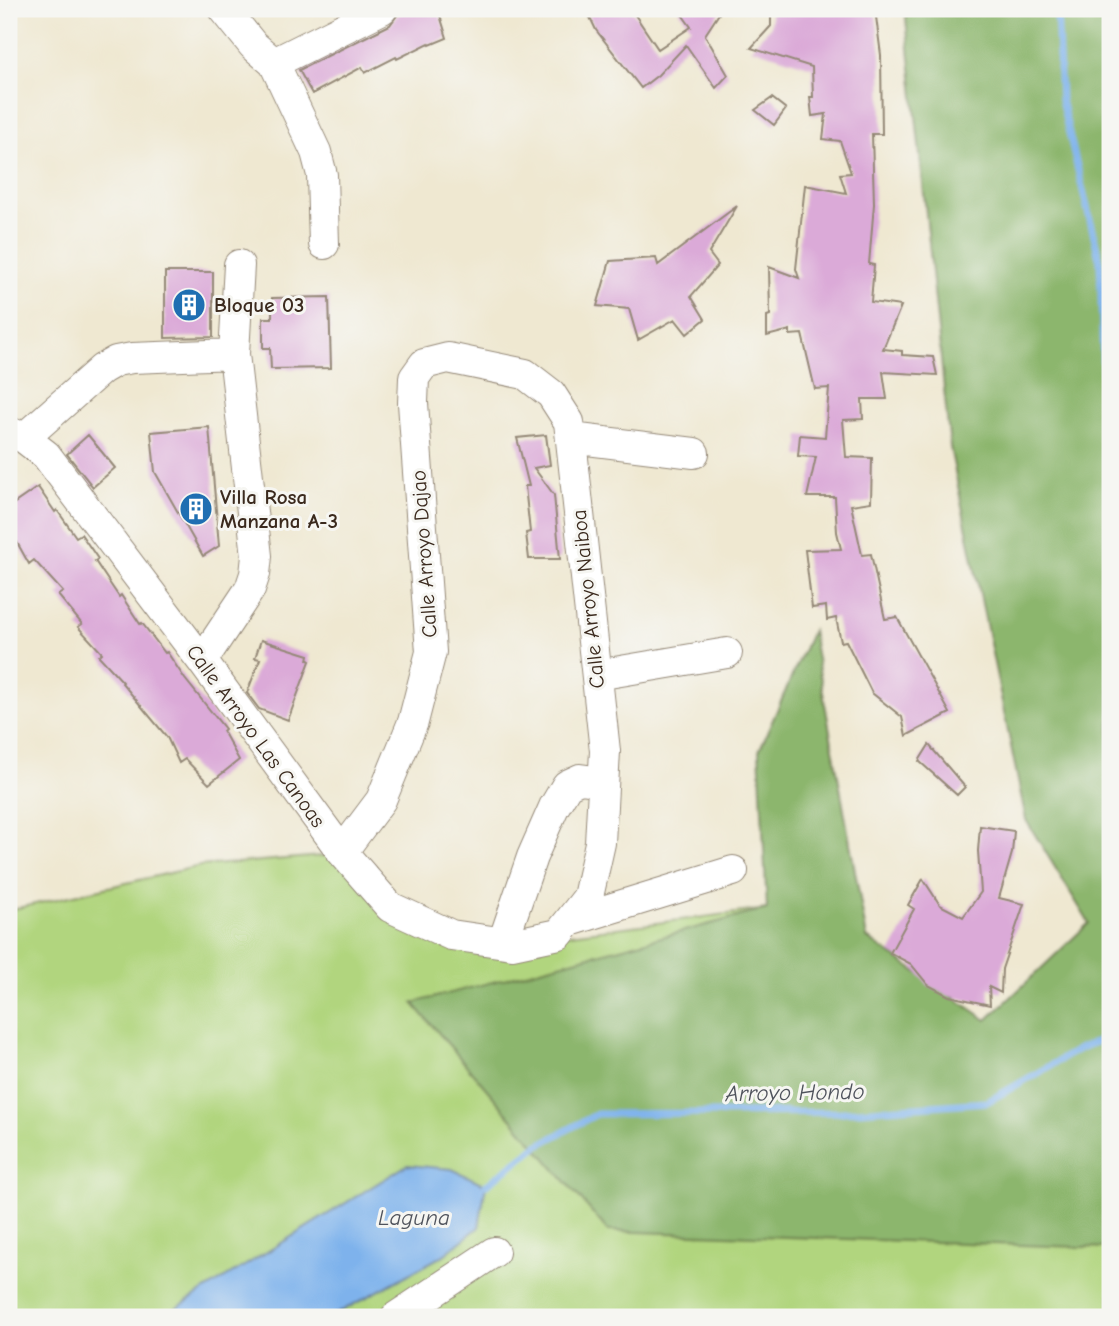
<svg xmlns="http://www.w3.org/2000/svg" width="1119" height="1326" viewBox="0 0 1119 1326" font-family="'Comic Neue',sans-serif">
<rect width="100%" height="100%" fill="#f6f6f2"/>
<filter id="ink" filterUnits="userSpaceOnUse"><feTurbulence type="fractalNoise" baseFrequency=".0143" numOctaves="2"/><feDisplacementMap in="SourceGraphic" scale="14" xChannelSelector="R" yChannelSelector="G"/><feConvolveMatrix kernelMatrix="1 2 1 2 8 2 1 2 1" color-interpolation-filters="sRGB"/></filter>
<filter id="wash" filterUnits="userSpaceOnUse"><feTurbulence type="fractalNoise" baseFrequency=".00686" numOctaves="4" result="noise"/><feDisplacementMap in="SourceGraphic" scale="28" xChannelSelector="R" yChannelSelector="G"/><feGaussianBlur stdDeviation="1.57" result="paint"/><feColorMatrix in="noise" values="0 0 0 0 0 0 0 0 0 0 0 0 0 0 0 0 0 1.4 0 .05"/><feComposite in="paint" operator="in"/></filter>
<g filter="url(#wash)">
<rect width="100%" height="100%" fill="#efe8d1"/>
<path fill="#b1d57e" stroke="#76804e" stroke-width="2" d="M 334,855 L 467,947 L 767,909 L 1039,1048 L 1110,1029 L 1110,1317 L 9,1317 L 9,910 L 200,866 Z"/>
<path fill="#8cb66d" stroke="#647046" stroke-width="2" d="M 905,9 L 1110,9 L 1110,1248 L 608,1231 L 413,1003 L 767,909 L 759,751 L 812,631 L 867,938 L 987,1020 L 1089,923 L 1026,820 L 950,447 Z"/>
<path fill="#7eb2ec" stroke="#5c6e85" stroke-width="2" d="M 407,1165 L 452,1169 L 486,1185 L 479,1227 L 444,1255 L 331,1317 L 162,1317 Z"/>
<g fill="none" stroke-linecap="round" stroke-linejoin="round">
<path stroke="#7eb2ec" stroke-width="7" d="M 1057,9 L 1061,100 L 1100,261 L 1106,458 L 1110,470
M 486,1185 L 537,1146 L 597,1114 L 843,1112 L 987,1102 L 1079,1049 L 1110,1036"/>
</g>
<g id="blocks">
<path fill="#dbaad8" d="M 411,9 L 438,9 L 447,38 L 430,45 L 429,43 L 397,59 L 396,57 L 365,73 L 362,67 L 312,94 L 299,70 L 390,25 L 398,14 Z
M 586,9 L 631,9 L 658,49 L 691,27 L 678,9 L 722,9 L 705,35 L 728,75 L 716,88 L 686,45 L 658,75 L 641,88 L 596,30 Z
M 771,9 L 875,9 L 881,55 L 882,134 L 872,134 L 874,204 L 869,264 L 874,265 L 871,302 L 901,306 L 883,349 L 902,351 L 902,355 L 933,357 L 937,375 L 883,372 L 887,399 L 862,399 L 863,419 L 843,420 L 846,457 L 872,458 L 871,502 L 851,505 L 862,555 L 871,554 L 885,619 L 897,617 L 950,713 L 906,736 L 902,717 L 872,693 L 846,641 L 841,642 L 836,618 L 827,620 L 826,606 L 812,608 L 805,550 L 841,549 L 837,532 L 835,497 L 807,497 L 816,457 L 798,456 L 800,435 L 825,437 L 829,388 L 815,389 L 802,334 L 790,335 L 790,330 L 767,336 L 767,316 L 770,315 L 769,267 L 799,278 L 796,269 L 805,185 L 846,193 L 840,174 L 851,173 L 840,141 L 823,139 L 826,114 L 812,116 L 810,97 L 813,97 L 812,67 L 751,48 L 771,26 Z
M 772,98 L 786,109 L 774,125 L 755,110 Z
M 737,206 L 709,253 L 718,265 L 691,296 L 705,319 L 687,334 L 675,319 L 638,340 L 629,309 L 597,306 L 610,261 L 656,258 L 658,265 Z
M 165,272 L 213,272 L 213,337 L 165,338 Z
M 329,297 L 331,368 L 271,369 L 270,348 L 263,348 L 263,318 L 272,318 L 272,298 Z
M 209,427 L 219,546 L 203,556 L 155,472 L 151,432 Z
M 88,435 L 115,468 L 93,487 L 67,454 Z
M 546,435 L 550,465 L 534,468 L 554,495 L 560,559 L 529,559 L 526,533 L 530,532 L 525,486 L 529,486 L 517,438 Z
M 38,487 L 55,512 L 57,510 L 76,537 L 81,534 L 98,559 L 95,561 L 119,597 L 121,595 L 140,624 L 142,623 L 165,653 L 167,652 L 185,679 L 225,729 L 223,731 L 239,760 L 209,784 L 185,759 L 179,763 L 167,737 L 122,683 L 123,682 L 99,656 L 102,653 L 78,627 L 82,624 L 58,595 L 63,592 L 34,560 L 29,564 L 9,528 L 9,507 Z
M 261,640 L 309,655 L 308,660 L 310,661 L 288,720 L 259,709 L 247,693 L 260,659 L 255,658 Z
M 929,745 L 965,787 L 957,795 L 919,761 Z
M 980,826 L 1014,831 L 1012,853 L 999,898 L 1024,904 L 1002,969 L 1001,993 L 989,987 L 990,1005 L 949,996 L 928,985 L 911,964 L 890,953 L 914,909 L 908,905 L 923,879 L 940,905 L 963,917 L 981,892 L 978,851 Z"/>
</g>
</g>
<g filter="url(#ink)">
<use href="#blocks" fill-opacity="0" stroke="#958978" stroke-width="2"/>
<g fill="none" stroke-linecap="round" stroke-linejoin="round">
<defs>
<path id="minor" d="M 224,9 L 253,45 L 274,63 L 316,152 L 322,175 L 324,244
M 274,63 L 382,9
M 234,354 L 239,265
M 9,432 L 24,438 L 46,455 L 202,661 L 342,852 L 390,907 L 451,935 L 512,944 L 559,934 L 588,897 L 600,843 L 605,751 L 569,422 L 551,394 L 525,374 L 448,358 L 424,364 L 414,378 L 413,403 L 431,652 L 413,722 L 381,800 L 342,852
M 24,438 L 102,369 L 116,361 L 132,358 L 234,354 L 257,556 L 255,574 L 250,589 L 202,661
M 571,438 L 694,453
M 597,675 L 727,653
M 570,921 L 733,871
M 503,942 L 532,857 L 554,807 L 567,785 L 580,779 L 603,782
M 396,1317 L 494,1252"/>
</defs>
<use href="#minor" stroke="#958978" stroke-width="32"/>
<use href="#minor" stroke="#fff" stroke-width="30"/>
</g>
</g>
<defs>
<symbol id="building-disc" viewBox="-11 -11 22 22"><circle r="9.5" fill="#1f6fb2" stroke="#f6f6f2"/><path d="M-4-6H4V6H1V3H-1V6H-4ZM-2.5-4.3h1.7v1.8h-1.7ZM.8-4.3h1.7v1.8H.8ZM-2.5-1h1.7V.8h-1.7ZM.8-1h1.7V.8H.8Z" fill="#fff"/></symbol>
</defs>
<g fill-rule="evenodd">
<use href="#building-disc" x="170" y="286" width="38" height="38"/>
<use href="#building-disc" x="177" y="490" width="38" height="38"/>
</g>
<g text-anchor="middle" stroke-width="6" stroke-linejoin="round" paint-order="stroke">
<g font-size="21" font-weight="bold" fill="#3b2a1e" stroke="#f6f6f2" text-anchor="start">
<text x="214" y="312">Bloque 03</text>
<text x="220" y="504">Villa Rosa<tspan x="220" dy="24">Manzana A-3</tspan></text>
</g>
<g font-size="21" fill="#3b2a1e" stroke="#f6f6f2">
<text transform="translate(424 554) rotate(-94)" y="7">Calle Arroyo Dajao</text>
<text transform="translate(588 599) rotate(-96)" y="7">Calle Arroyo Naiboa</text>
<text transform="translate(256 736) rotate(54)" y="7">Calle Arroyo Las Canoas</text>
</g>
<g font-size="23" font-style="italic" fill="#4f535c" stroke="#f6f6f2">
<text transform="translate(795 1092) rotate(-1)" y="8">Arroyo Hondo</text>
<text x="414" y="1225">Laguna</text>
</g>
</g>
<rect width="1119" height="1326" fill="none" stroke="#f6f6f2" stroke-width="35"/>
</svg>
